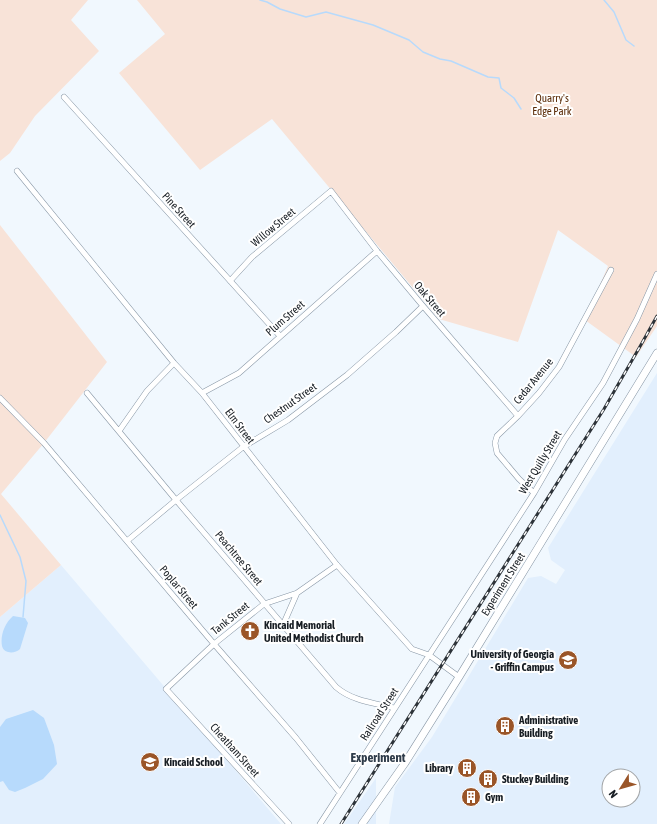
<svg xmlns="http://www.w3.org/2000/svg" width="657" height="824" viewBox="0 0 657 824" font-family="'Asap Condensed',sans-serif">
<rect width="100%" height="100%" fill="#f1f8fe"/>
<path fill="#e2effd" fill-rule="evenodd" d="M 657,373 L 657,824 L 389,824 L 395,787 L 432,737 L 528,578 L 541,576 L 556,584 L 565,570 L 551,560 L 548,548 ZM 609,776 L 633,776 L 633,800 L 609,800 Z
M 61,565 L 281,824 L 0,824 L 0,617 Z
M 376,778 L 376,824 L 344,824 Z"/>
<path fill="#f8e3d8" d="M 0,0 L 88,0 L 71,20 L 99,51 L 35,116 L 10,153 L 0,161 Z
M 137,0 L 657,0 L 657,326 L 636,357 L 585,320 L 608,266 L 558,230 L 518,342 L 439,319 L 272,119 L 200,170 L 119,73 L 165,34 Z
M 0,225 L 107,362 L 44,443 L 1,494 L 61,565 L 0,617 Z"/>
<path fill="#b7dafc" d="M 13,616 L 25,618 L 28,623 L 20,649 C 15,654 4,654 2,646 C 0,635 5,623 13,616 Z
M 33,710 L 44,718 L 54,745 L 57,764 L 43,779 L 25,788 L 15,792 L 9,790 L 3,781 L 0,782 L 0,727 L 6,719 Z"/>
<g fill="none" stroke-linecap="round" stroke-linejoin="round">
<path stroke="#b7dafc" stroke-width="1.5" d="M 260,0 L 267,2 L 280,9 L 306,17 L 326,12 L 373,25 L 409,40 L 423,52 L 440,59 L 451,61 L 488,77 L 499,78 L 501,88 L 514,98 L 521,109
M 604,0 L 614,12 L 626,40 L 634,46
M 0,515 L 20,557 L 26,581 L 23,617"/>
<defs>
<path id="minor" d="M 64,97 L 280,336
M 17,171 L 174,363 L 202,393 L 337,565 L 412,649 L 429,655 L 459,677
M 230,281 L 252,257 L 331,191 L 377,251 L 423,306 L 518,416
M 87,393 L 176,500 L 336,687 C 352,701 374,703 394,708
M 202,393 L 239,373 L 377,251
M 0,398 L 44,443 L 214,644 L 296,738 L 340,793
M 119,431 L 147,391 L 174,363
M 534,493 L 519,479 L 497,453 L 495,443 L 497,436 L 518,416 L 539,393 L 559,367 L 611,270
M 127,541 L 176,500 L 243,447 L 288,420 L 347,375 L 396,332 L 423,306
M 283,625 L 297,593
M 289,824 L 166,689 L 214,644 L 264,604 L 297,593 L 337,565
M 320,824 L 534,493 L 565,439 L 603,383 L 637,319 L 657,274"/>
<path id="secondary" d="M 362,824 L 405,763 L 459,677 L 657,353"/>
</defs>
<use href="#minor" stroke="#8796a5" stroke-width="6"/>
<use href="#secondary" stroke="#8796a5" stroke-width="8"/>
<use href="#minor" stroke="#fff" stroke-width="5"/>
<use href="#secondary" stroke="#fff" stroke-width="7"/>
<defs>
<path id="rail" d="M 341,824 L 604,409 L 642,343 L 657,316"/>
</defs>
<use href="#rail" stroke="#2d3339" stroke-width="3"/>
<use href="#rail" stroke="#fff" stroke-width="1.5" stroke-dasharray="4.5" stroke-linecap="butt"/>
</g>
<defs>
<symbol id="church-disc" viewBox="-11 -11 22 22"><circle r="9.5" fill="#9a5528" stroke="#fff"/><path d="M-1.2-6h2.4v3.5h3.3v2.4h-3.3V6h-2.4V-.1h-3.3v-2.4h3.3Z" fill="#fff"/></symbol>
<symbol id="university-disc" viewBox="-11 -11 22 22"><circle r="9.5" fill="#9a5528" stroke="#fff"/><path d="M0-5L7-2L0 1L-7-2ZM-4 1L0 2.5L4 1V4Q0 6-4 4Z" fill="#fff"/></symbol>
<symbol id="building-disc" viewBox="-11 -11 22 22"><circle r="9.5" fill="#9a5528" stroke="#fff"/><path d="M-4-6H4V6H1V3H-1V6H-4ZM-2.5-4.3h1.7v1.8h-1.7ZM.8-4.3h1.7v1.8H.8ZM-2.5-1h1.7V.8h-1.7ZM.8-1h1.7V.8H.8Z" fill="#fff"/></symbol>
<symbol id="school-disc" viewBox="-11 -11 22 22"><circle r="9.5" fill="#9a5528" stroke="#fff"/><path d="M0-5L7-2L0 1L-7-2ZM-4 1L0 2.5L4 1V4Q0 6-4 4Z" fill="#fff"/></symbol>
</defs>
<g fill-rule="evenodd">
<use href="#church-disc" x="239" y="620" width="22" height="22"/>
<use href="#university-disc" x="557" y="649" width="22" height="22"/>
<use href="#building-disc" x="494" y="715" width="22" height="22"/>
<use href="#school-disc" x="139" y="751" width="22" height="22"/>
<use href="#building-disc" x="456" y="757" width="22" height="22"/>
<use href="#building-disc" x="477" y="768" width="22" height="22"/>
<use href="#building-disc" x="460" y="786" width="22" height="22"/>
</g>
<g text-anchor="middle" stroke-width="4" stroke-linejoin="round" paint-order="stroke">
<g font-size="11" fill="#592905" stroke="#fff">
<text x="552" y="102">Quarry's<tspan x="552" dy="13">Edge Park</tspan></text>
</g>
<g font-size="11" fill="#171d23" stroke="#fff">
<text transform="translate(179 210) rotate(48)" y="4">Pine Street</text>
<text transform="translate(273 227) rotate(-40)" y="4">Willow Street</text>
<text transform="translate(430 299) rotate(50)" y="4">Oak Street</text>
<text transform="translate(285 318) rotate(-41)" y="4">Plum Street</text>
<text transform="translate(533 381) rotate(-51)" y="4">Cedar Avenue</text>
<text transform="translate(290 403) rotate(-35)" y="4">Chestnut Street</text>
<text transform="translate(240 426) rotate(53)" y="4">Elm Street</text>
<text transform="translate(540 462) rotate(-59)" y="4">West Quilly Street</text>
<text transform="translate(239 558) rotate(50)" y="4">Peachtree Street</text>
<text transform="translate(503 584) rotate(-58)" y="4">Experiment Street</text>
<text transform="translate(179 587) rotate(50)" y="4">Poplar Street</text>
<text transform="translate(230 618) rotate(-39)" y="4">Tank Street</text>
<text transform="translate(379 714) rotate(-57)" y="4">Railroad Street</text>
<text transform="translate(235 750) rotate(48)" y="4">Cheatham Street</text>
</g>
<g font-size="11" font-weight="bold" fill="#171d23" stroke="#fff" text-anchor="start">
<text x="264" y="629">Kincaid Memorial<tspan x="264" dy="13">United Methodist Church</tspan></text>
<text x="554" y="658" text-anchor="end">University of Georgia<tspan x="554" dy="13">- Griffin Campus</tspan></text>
<text x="519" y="724">Administrative<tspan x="519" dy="13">Building</tspan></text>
<text x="164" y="766">Kincaid School</text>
<text x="453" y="772" text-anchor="end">Library</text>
<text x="502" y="783">Stuckey Building</text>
<text x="485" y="801">Gym</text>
</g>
<g font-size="13" font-weight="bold" fill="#303d4b" stroke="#fff">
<text x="378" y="762">Experiment</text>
</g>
</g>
<g transform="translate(621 788) rotate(233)"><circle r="19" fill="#ffffff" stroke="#a2a5a7"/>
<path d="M0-3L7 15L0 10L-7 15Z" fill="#9a5528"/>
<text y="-6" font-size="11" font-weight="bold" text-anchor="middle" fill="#171d23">N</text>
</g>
</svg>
